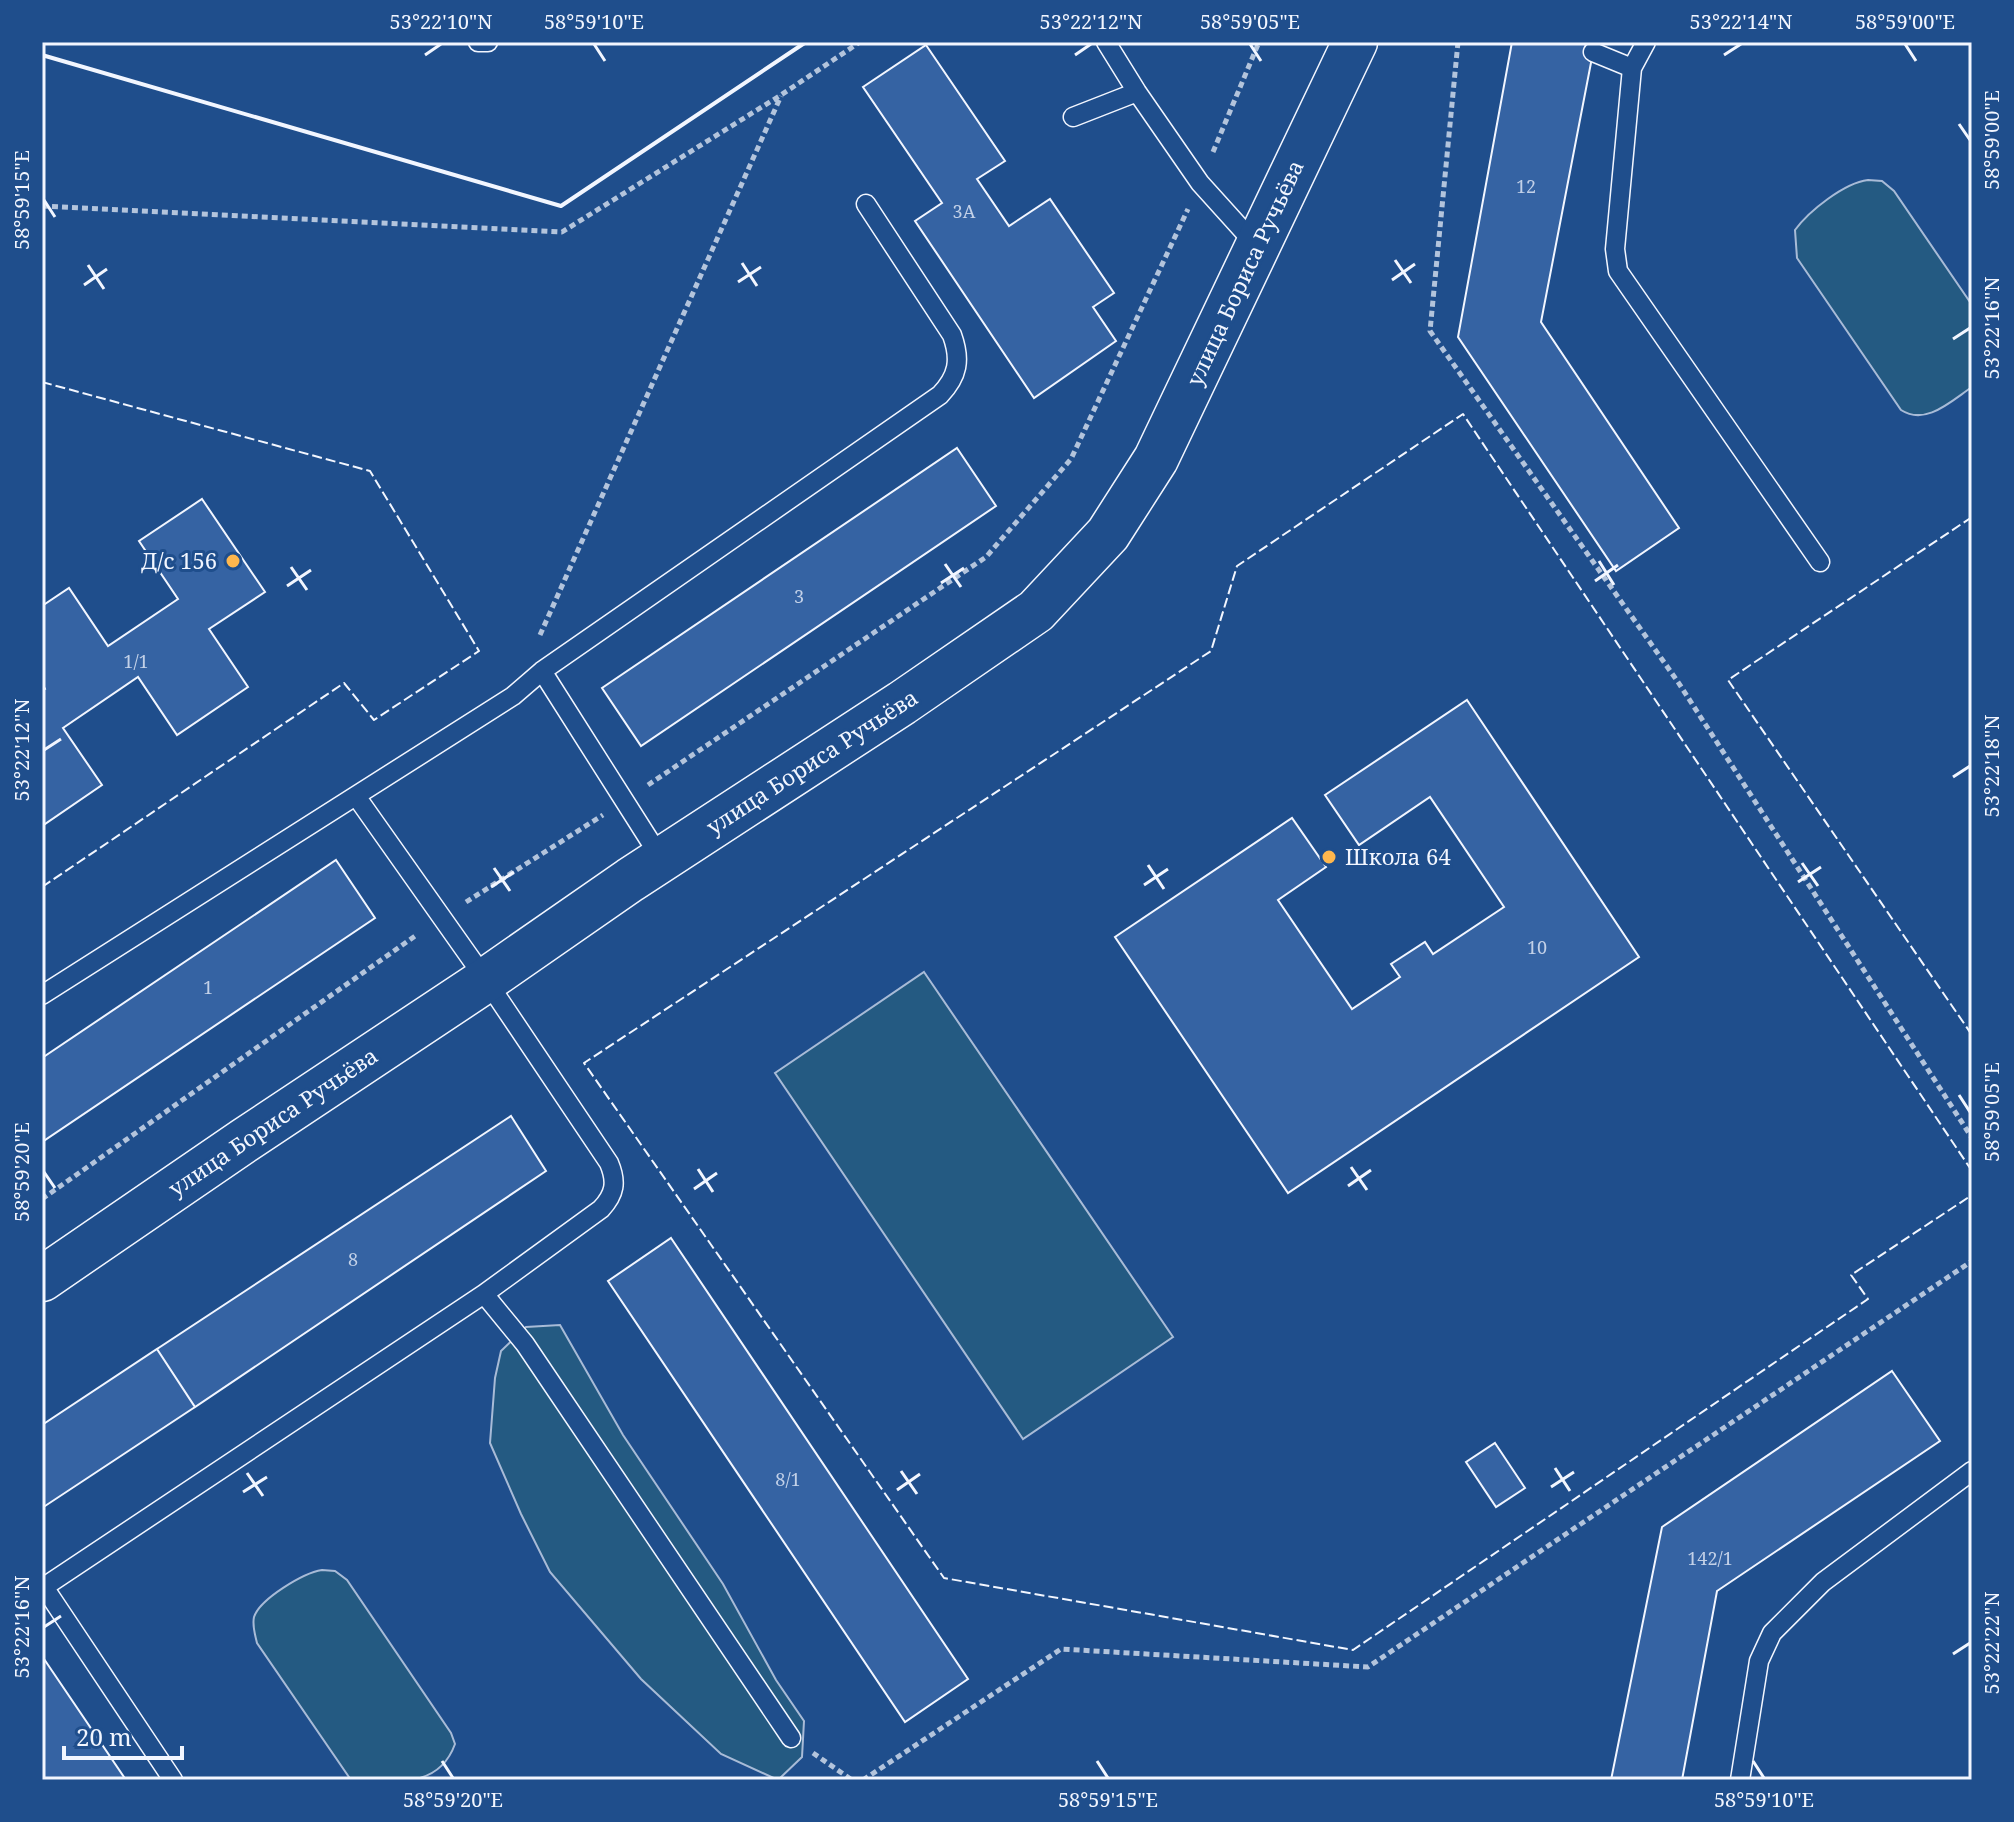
<svg xmlns="http://www.w3.org/2000/svg" width="2014" height="1822" viewBox="0 0 2014 1822" font-family="'Noto Serif',serif">
<rect width="100%" height="100%" fill="#1f4e8c"/>
<path fill="#245a82" stroke="#a8bbd7" stroke-width="2" d="M 1868,180 L 1882,181 L 1894,191 L 1972,305 L 1972,387 C 1951,401 1926,426 1901,410 L 1797,258 L 1795,230 C 1809,211 1844,183 1868,180 Z
M 924,972 L 1173,1337 L 1023,1439 L 775,1073 Z
M 560,1325 L 623,1435 L 723,1584 L 776,1680 L 804,1721 L 802,1757 L 778,1780 L 721,1754 L 641,1679 L 550,1572 L 521,1514 L 490,1443 L 495,1378 L 501,1351 L 526,1327 Z
M 322,1570 L 335,1571 L 347,1580 L 451,1733 L 455,1744 C 438,1791 392,1780 351,1780 L 257,1643 C 255,1634 252,1626 254,1617 C 260,1599 303,1573 322,1570 Z"/>
<path fill="#3563a3" stroke="#f2f6ff" stroke-width="2" d="M 1512,42 L 1595,42 L 1541,322 L 1679,528 L 1616,571 L 1458,337 Z
M 926,45 L 1005,161 L 977,179 L 1009,226 L 1050,199 L 1114,293 L 1093,307 L 1116,341 L 1034,398 L 915,221 L 942,203 L 863,87 Z
M 957,448 L 996,506 L 641,746 L 602,688 Z
M 202,499 L 265,592 L 209,629 L 248,687 L 177,735 L 138,677 L 63,728 L 102,785 L 42,826 L 42,691 L 45,689 L 42,683 L 42,606 L 69,588 L 108,646 L 178,599 L 139,541 Z
M 1467,700 L 1639,957 L 1288,1193 L 1115,937 L 1292,818 L 1326,867 L 1278,900 L 1352,1009 L 1400,977 L 1391,964 L 1425,942 L 1433,954 L 1504,907 L 1430,797 L 1359,845 L 1325,795 Z
M 336,860 L 375,918 L 42,1142 L 42,1058 Z
M 511,1116 L 546,1171 L 195,1407 L 157,1349 Z
M 671,1238 L 968,1679 L 905,1722 L 608,1281 Z
M 157,1349 L 195,1407 L 42,1508 L 42,1425 Z
M 1892,1371 L 1940,1441 L 1717,1591 L 1682,1780 L 1611,1780 L 1662,1527 Z
M 1495,1443 L 1525,1488 L 1496,1507 L 1466,1462 Z
M 42,1656 L 126,1780 L 42,1780 Z"/>
<g fill="none" stroke-linecap="round" stroke-linejoin="round">
<defs>
<path id="service" d="M 478,42 L 488,42
M 1106,42 L 1137,92 L 1200,183 L 1256,245
M 1646,42 L 1632,68 L 1615,249 L 1618,271 L 1820,562
M 1593,52 L 1632,68
M 1073,117 L 1137,92
M 542,671 L 662,860
M 356,796 L 486,980 L 609,1163 C 617,1182 615,1194 601,1209 L 484,1294
M 42,995 L 513,696 L 542,671 L 940,395 C 958,376 961,360 952,335 L 866,204
M 42,1584 L 173,1780
M 44,1587 L 484,1294 L 525,1344 L 791,1738
M 1740,1780 L 1759,1661 L 1772,1633 L 1823,1582 L 1972,1471"/>
<path id="tertiary" d="M 42,1279 L 245,1140 L 486,980 L 630,880 L 902,703 L 1036,611 L 1108,534 L 1156,459 L 1355,42"/>
</defs>
<use href="#service" stroke="#f2f6ff" stroke-width="21"/>
<use href="#tertiary" stroke="#f2f6ff" stroke-width="47"/>
<path stroke="#b3c4dc" stroke-width="5" stroke-dasharray="6 4" stroke-linecap="butt" d="M 1458,42 L 1430,331 L 1678,682 L 1972,1138
M 1213,152 L 1259,42
M 42,206 L 562,232 L 781,95 L 860,42
M 540,635 L 781,96
M 648,785 L 986,557 L 1071,459 L 1188,209
M 466,902 L 603,815
M 42,1199 L 418,934
M 813,1753 L 852,1780
M 863,1780 L 1061,1649 L 1368,1667 L 1972,1261"/>
<use href="#service" stroke="#1f4e8c" stroke-width="18"/>
<use href="#tertiary" stroke="#1f4e8c" stroke-width="44"/>
<path stroke="#f2f6ff" stroke-width="2" stroke-dasharray="10 4" stroke-linecap="butt" d="M 42,382 L 370,471 L 479,651 L 374,720 L 344,683 L 42,887
M 1972,517 L 1728,680 L 1972,1035
M 1972,1171 L 1463,414 L 1237,566 L 1211,651 L 584,1063 L 944,1578 L 1353,1650 L 1868,1299 L 1851,1275 L 1972,1195"/>
<path stroke="#f2f6ff" stroke-width="4" d="M 42,55 L 561,206 L 806,42"/>
</g>
<path fill="none" stroke="#f2f6ff" stroke-width="3" d="M 594,44 L 605,61M 1250,44 L 1261,61M 1905,44 L 1916,61M 425,55 L 441,44M 1075,55 L 1091,44M 1724,55 L 1741,44M 1959,124 L 1970,140M 44,200 L 55,217M 1395,260 L 1411,283M 742,263 L 757,286M 88,265 L 104,289M 1392,280 L 1415,264M 738,282 L 761,267M 84,285 L 107,269M 1953,339 L 1970,328M 1599,561 L 1614,585M 945,564 L 961,587M 291,567 L 307,590M 1595,581 L 1618,565M 941,583 L 964,568M 287,586 L 311,570M 44,750 L 61,739M 1953,777 L 1970,766M 1802,863 L 1818,886M 1148,865 L 1164,889M 494,868 L 510,891M 1798,882 L 1821,867M 1144,885 L 1168,869M 491,887 L 514,872M 1959,1095 L 1970,1112M 1351,1167 L 1367,1190M 698,1169 L 713,1192M 44,1172 L 55,1188M 1348,1186 L 1371,1170M 694,1189 L 717,1173M 1555,1468 L 1570,1491M 901,1471 L 917,1494M 247,1473 L 263,1496M 1551,1487 L 1574,1472M 897,1490 L 920,1474M 243,1492 L 267,1477M 44,1627 L 61,1616M 1953,1654 L 1970,1643M 442,1761 L 453,1778M 1097,1761 L 1108,1778M 1753,1761 L 1764,1778"/>
<g fill="#ffb74d" stroke="#1f4e8c" stroke-width="3">
<circle cx="233" cy="561" r="8"/>
<circle cx="1329" cy="857" r="8"/>
</g>
<g text-anchor="middle" stroke-width="6" stroke-linejoin="round" paint-order="stroke">
<g font-size="18" fill="#c3d1e8">
<text x="1526" y="193">12</text>
<text x="964" y="218">3А</text>
<text x="799" y="603">3</text>
<text x="136" y="668">1/1</text>
<text x="1537" y="954">10</text>
<text x="208" y="994">1</text>
<text x="353" y="1266">8</text>
<text x="788" y="1486">8/1</text>
<text x="1710" y="1565">142/1</text>
</g>
<g font-size="22" fill="#f2f6ff" stroke="#1f4e8c">
<text transform="translate(1245 273) rotate(-65)" y="8">улица Бориса Ручьёва</text>
<text transform="translate(812 762) rotate(-33)" y="8">улица Бориса Ручьёва</text>
<text transform="translate(273 1122) rotate(-34)" y="8">улица Бориса Ручьёва</text>
</g>
<g font-size="22" fill="#f2f6ff" stroke="#1f4e8c" text-anchor="end">
<text x="217" y="569">Д/с 156</text>
<text x="1345" y="865" text-anchor="start">Школа 64</text>
</g>
</g>
<rect width="2014" height="1822" fill="none" stroke="#1f4e8c" stroke-width="88"/>
<path d="M64 1746v12h118v-12" fill="none" stroke="#f2f6ff" stroke-width="4"/>
<text x="76" y="1746" font-size="24" fill="#f2f6ff" stroke="#1f4e8c" stroke-width="6" paint-order="stroke">20 m</text>
<rect x="44" y="44" width="1926" height="1734" fill="none" stroke="#f2f6ff" stroke-width="3"/>
<g font-size="20" text-anchor="middle" fill="#f2f6ff">
<text x="441" y="29">53°22'10"N</text>
<text x="594" y="29">58°59'10"E</text>
<text x="1091" y="29">53°22'12"N</text>
<text x="1250" y="29">58°59'05"E</text>
<text x="1741" y="29">53°22'14"N</text>
<text x="1905" y="29">58°59'00"E</text>
<text transform="translate(1992 140) rotate(-90)" y="7">58°59'00"E</text>
<text transform="translate(22 200) rotate(-90)" y="7">58°59'15"E</text>
<text transform="translate(1992 328) rotate(-90)" y="7">53°22'16"N</text>
<text transform="translate(22 750) rotate(-90)" y="7">53°22'12"N</text>
<text transform="translate(1992 766) rotate(-90)" y="7">53°22'18"N</text>
<text transform="translate(1992 1112) rotate(-90)" y="7">58°59'05"E</text>
<text transform="translate(22 1172) rotate(-90)" y="7">58°59'20"E</text>
<text transform="translate(22 1627) rotate(-90)" y="7">53°22'16"N</text>
<text transform="translate(1992 1643) rotate(-90)" y="7">53°22'22"N</text>
<text x="453" y="1807">58°59'20"E</text>
<text x="1108" y="1807">58°59'15"E</text>
<text x="1764" y="1807">58°59'10"E</text>
</g>
</svg>
